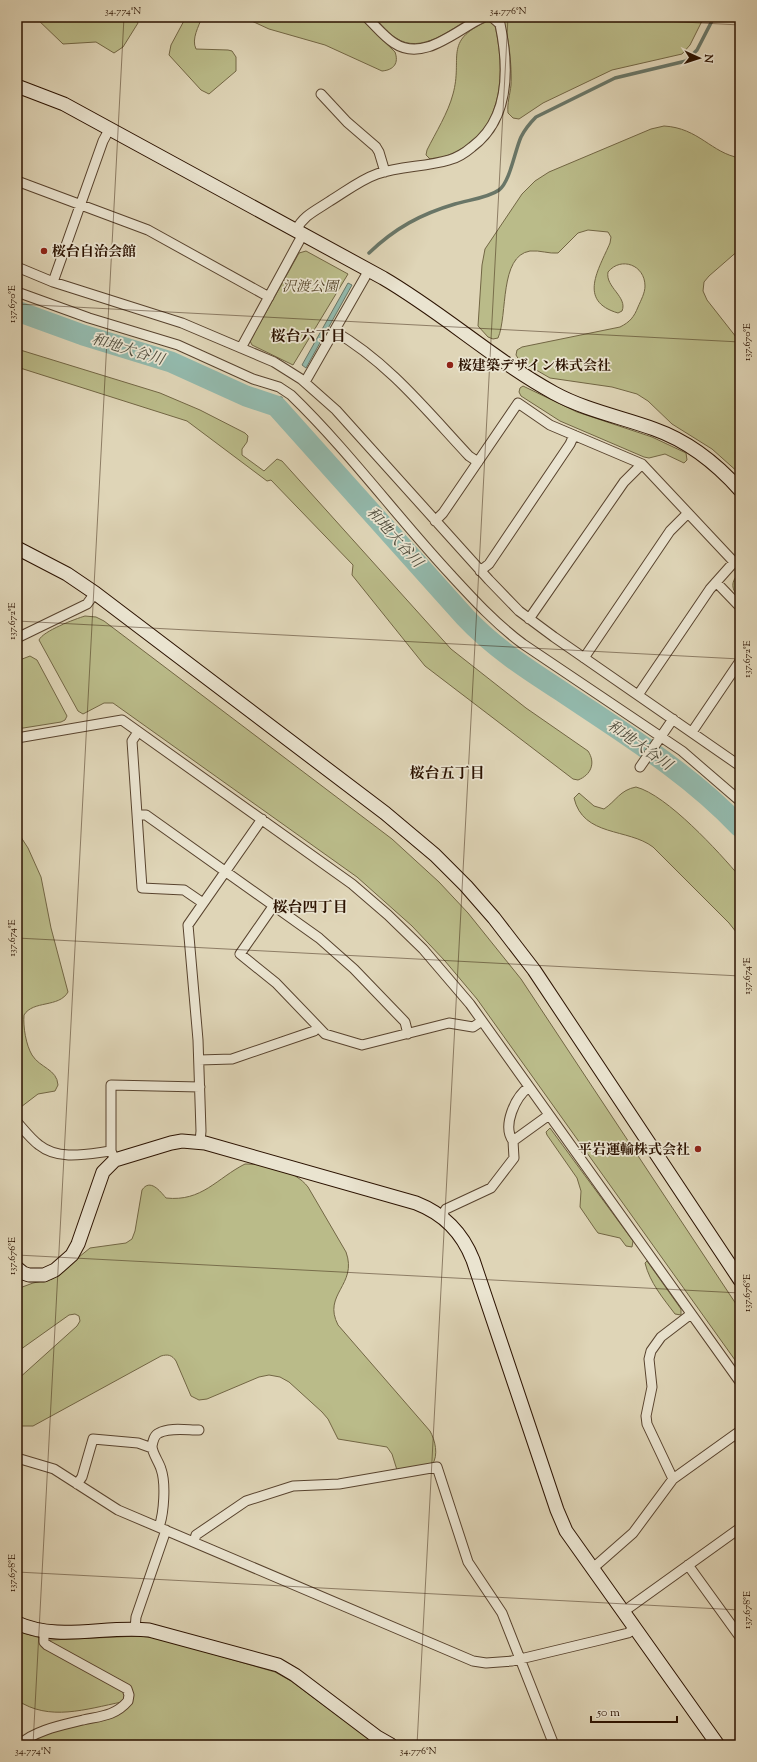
<svg xmlns="http://www.w3.org/2000/svg" width="757" height="1762" viewBox="0 0 757 1762" font-family="'Sorts Mill Goudy','Noto Serif JP',serif">
<rect width="100%" height="100%" fill="#dfd5b7"/>
<filter id="stains"><feTurbulence type="fractalNoise" baseFrequency=".005" numOctaves="4"/><feColorMatrix values="0 0 0 0 .2 0 0 0 0 .09 0 0 0 0 .02 0 0 0 .5 -.17"/></filter>
<radialGradient id="worn" r=".72"><stop offset=".6" stop-color="#630" stop-opacity="0"/><stop offset="1" stop-color="#630" stop-opacity=".3"/></radialGradient>
<path fill="#babb89" stroke="#726644" d="M 35,17 L 93,17 L 103,20 L 115,17 L 136,17 L 138,23 L 123,47 L 114,53 L 96,42 L 63,44 Z
M 186,17 L 202,17 C 199,26 191,39 196,49 L 228,50 L 232,51 L 236,57 L 236,71 L 209,94 L 201,90 L 169,55 L 171,45 Z
M 243,17 L 359,17 L 395,52 C 399,63 394,70 382,71 L 325,45 L 269,29 Z
M 374,17 L 472,17 C 451,29 421,55 396,38 C 388,33 381,24 374,17 Z
M 501,17 L 704,17 L 690,45 L 682,54 L 612,70 L 543,103 L 519,119 L 513,118 L 508,113 C 507,103 510,95 511,85 C 512,69 509,30 501,17 Z
M 486,22 L 491,22 L 495,26 C 505,70 504,127 459,150 C 450,155 440,159 430,159 L 426,155 L 427,150 C 436,132 448,113 453,94 C 463,58 443,41 486,22 Z
M 664,126 C 699,128 711,153 740,158 L 740,249 L 709,276 L 704,282 L 703,291 L 707,300 L 740,342 L 740,474 L 712,449 L 672,424 L 648,401 L 637,394 L 612,387 L 550,378 L 519,360 L 516,355 L 517,350 L 522,347 L 620,327 C 630,322 634,317 638,307 C 641,300 645,293 645,286 C 645,265 621,256 608,272 C 605,287 628,297 622,311 L 618,313 C 577,301 599,269 610,243 L 611,237 L 608,232 L 588,230 L 578,233 L 558,253 C 549,254 540,250 530,251 C 499,256 508,315 498,338 L 493,339 L 488,337 L 478,326 L 482,265 L 485,249 L 522,194 L 535,181 L 549,172 L 651,129 Z
M 306,251 L 348,274 L 293,365 L 252,345 L 250,341 L 299,253 Z
M 17,349 L 160,393 L 200,410 L 245,433 L 248,436 L 247,442 L 242,449 L 242,455 L 264,471 L 277,459 L 282,461 L 451,649 L 526,708 L 588,751 C 596,763 591,775 578,780 L 573,779 L 425,666 L 352,575 L 353,565 L 271,480 L 267,481 L 187,421 L 17,367 Z
M 523,386 L 577,412 L 652,437 L 686,453 L 687,460 L 684,463 L 665,454 L 649,458 L 644,457 L 560,421 L 521,396 L 519,392 L 520,388 Z
M 740,572 L 740,599 C 731,589 730,582 740,572 Z
M 85,616 L 96,617 L 104,621 L 392,839 L 439,882 L 468,913 L 521,979 L 740,1310 L 740,1367 L 477,999 L 445,961 L 412,926 L 357,877 L 113,703 L 104,703 L 83,714 L 78,711 L 39,640 C 43,631 75,619 85,616 Z
M 30,656 L 37,660 L 67,716 L 65,720 L 61,722 L 17,729 L 17,661 Z
M 636,787 C 667,795 719,852 740,877 L 740,937 L 729,923 L 653,847 C 628,828 583,837 574,798 L 579,793 L 594,806 L 604,809 C 616,801 620,790 636,787 Z
M 17,831 L 28,848 L 41,877 L 51,928 L 68,992 C 59,1008 33,1000 24,1015 C 23,1027 26,1045 32,1055 C 40,1068 57,1069 58,1085 L 55,1091 L 38,1094 L 17,1110 Z
M 550,1128 L 633,1241 L 632,1247 L 626,1246 L 620,1238 L 598,1233 L 595,1229 L 580,1207 L 581,1191 L 577,1178 L 547,1135 L 546,1132 Z
M 245,1164 C 266,1164 295,1170 308,1187 L 346,1252 C 358,1285 322,1294 338,1325 L 430,1431 C 435,1440 439,1455 432,1465 L 397,1470 L 392,1454 L 387,1447 L 338,1439 L 328,1419 L 322,1412 L 289,1382 L 280,1377 L 269,1375 L 259,1377 L 207,1399 L 199,1400 L 191,1396 L 176,1361 C 172,1355 168,1354 161,1356 L 33,1426 L 17,1426 L 17,1380 L 77,1326 L 80,1321 L 79,1316 L 75,1314 L 69,1315 L 17,1352 L 17,1289 L 33,1283 L 52,1279 L 90,1248 L 126,1243 L 132,1239 L 135,1231 L 142,1190 C 150,1178 160,1191 166,1198 C 202,1202 217,1178 245,1164 Z
M 647,1261 L 681,1309 L 681,1315 L 675,1314 C 663,1298 650,1283 645,1263 Z
M 17,1631 L 40,1638 L 120,1688 L 126,1695 L 122,1702 C 86,1709 49,1722 17,1700 Z
M 139,1636 L 157,1638 L 275,1672 L 291,1681 L 377,1745 L 24,1745 C 42,1734 65,1728 86,1723 C 101,1720 114,1719 126,1709 L 130,1687 L 124,1682 L 63,1651 L 49,1642 L 50,1640 Z"/>
<path fill="#93b9ac" stroke="#697667" d="M 348,283 L 352,285 L 306,368 L 302,365 Z"/>
<g fill="none" stroke-linecap="round" stroke-linejoin="round">
<path stroke="#697667" stroke-width="3.5" d="M 369,253 C 395,228 421,214 455,204 C 468,200 488,198 499,190 C 510,182 515,150 521,137 C 525,129 530,123 536,117 L 615,78 L 686,61 L 697,50 L 714,17
M 275,405 L 281,398"/>
<path stroke="#93b9ac" stroke-width="21" d="M 17,311 L 83,335 L 171,362 L 246,396 L 276,406 L 465,617 C 493,647 527,669 561,691 C 623,733 688,772 740,827"/>
<defs>
<path id="street" d="M 366,17 C 375,25 383,36 394,43 C 424,63 457,29 484,17
M 321,94 L 347,122 L 376,147 L 379,152 L 385,172
M 17,181 L 148,230 L 269,297
M 296,230 C 304,215 315,211 330,201 C 345,192 360,180 377,174 C 400,166 425,167 449,160 C 457,158 465,153 472,147 C 511,118 509,67 500,24 L 492,17
M 17,267 L 53,282 L 182,323 L 274,362 L 301,379 L 336,410 L 489,580 L 519,611 L 554,637 L 740,766
M 53,282 L 103,141 L 110,128
M 17,292 L 89,318 L 178,345 L 253,379 L 279,387 L 291,395 C 348,450 397,517 451,575 C 474,600 496,624 523,644 L 682,751 L 740,801
M 334,331 C 388,362 427,411 469,456 L 478,462
M 241,348 L 303,234
M 305,382 L 369,270
M 435,521 L 443,513 L 518,403 L 550,425 L 642,464 L 734,562 L 710,589 L 638,695
M 480,571 L 489,564 L 570,444 L 574,435
M 716,582 L 740,607
M 529,619 L 624,482 L 642,464
M 17,638 L 87,604 L 95,593
M 584,658 L 670,531 L 688,513
M 138,732 L 132,741 L 142,888 L 184,890 L 203,903
M 692,732 L 740,661
M 17,738 L 122,720 L 352,884 L 388,915 L 423,949 L 470,1004 L 740,1382
M 640,767 L 673,719
M 137,815 L 146,815 L 319,938 L 354,969 L 405,1022 L 408,1034
M 274,905 L 240,954 L 276,983 L 325,1034 L 362,1045 L 449,1023 L 473,1027 L 482,1021
M 199,1060 L 232,1059 L 314,1031 L 318,1027
M 17,1122 C 24,1130 31,1139 39,1145 C 59,1161 87,1154 111,1151
M 513,1141 C 502,1126 515,1097 529,1087
M 200,1142 L 201,1131 L 198,1040 L 188,925 L 262,819
M 115,1160 L 111,1151 L 111,1085 L 200,1087
M 441,1216 L 446,1209 L 491,1188 L 514,1158 L 513,1141 L 549,1115
M 17,1458 L 54,1469 L 118,1510 L 473,1661 L 486,1663 L 512,1661 L 604,1639 L 628,1633 L 635,1628
M 673,1479 L 647,1424 L 646,1416 L 652,1387 L 649,1359 L 651,1351 L 661,1337 L 691,1314
M 77,1484 L 82,1477 L 93,1439 L 138,1443 L 152,1448
M 159,1527 C 164,1513 166,1483 161,1469 C 159,1462 152,1453 152,1446 C 153,1441 154,1435 159,1433 C 169,1427 187,1430 199,1430
M 194,1542 L 196,1535 L 246,1501 L 293,1486 L 339,1484 L 437,1467 L 468,1562 L 502,1613 L 554,1745
M 688,1565 L 740,1637
M 592,1569 L 633,1533 L 673,1479 L 740,1431
M 623,1612 L 740,1528
M 135,1629 L 136,1617 L 166,1530
M 19,1745 C 35,1730 63,1725 83,1720 C 101,1716 115,1716 128,1701 L 129,1695 L 127,1689 L 47,1645 L 44,1642 L 44,1631"/>
<path id="secondary" d="M 17,86 L 64,104 L 383,278 C 443,313 494,360 554,393 C 585,410 621,417 654,429 C 688,441 716,463 740,490
M 17,548 L 67,574 L 95,593 L 385,813 L 435,855 L 466,886 L 494,918 L 534,970 L 740,1280
M 17,1268 L 23,1273 L 29,1275 L 44,1275 L 55,1270 L 72,1255 L 78,1244 L 103,1172 L 115,1160 L 171,1143 L 182,1141 L 205,1143 L 416,1203 C 444,1214 462,1232 473,1260 L 557,1510 L 566,1531 L 718,1745
M 17,1623 C 58,1642 106,1625 149,1630 L 278,1665 L 295,1675 L 377,1737 L 391,1745"/>
</defs>
<use href="#street" stroke="#58432e" stroke-width="11"/>
<use href="#secondary" stroke="#2b1200" stroke-width="15"/>
<use href="#street" stroke="#eae4d0" stroke-width="9"/>
<use href="#secondary" stroke="#eae4d0" stroke-width="13"/>
</g>
<path fill="none" stroke="#2b1200" stroke-width="1" stroke-opacity="0.45" d="M 588,17 L 740,25M 17,304 L 740,342M 17,621 L 740,659M 17,938 L 740,976M 17,1255 L 740,1293M 17,1572 L 740,1610M 33,1745 L 124,17M 417,1745 L 508,17"/>
<g fill="#8f2418" stroke="#eae4d0" stroke-width="1.5">
<circle cx="44" cy="251" r="4"/>
<circle cx="450" cy="365" r="4"/>
<circle cx="698" cy="1149" r="4"/>
</g>
<g text-anchor="middle" stroke-width="3.5" stroke-linejoin="round" paint-order="stroke">
<g font-size="14" font-weight="bold" fill="#2b1200" stroke="#eae4d0" text-anchor="start">
<text x="52" y="256">桜台自治会館</text>
<text x="458" y="370">桜建築デザイン株式会社</text>
<text x="690" y="1154" text-anchor="end">平岩運輸株式会社</text>
</g>
<g font-size="14" font-style="italic" fill="#564529" stroke="#eae4d0">
<text x="310" y="291">沢渡公園</text>
</g>
<g font-size="15" font-weight="bold" fill="#2b1200" stroke="#eae4d0">
<text x="308" y="341">桜台六丁目</text>
<text x="447" y="778">桜台五丁目</text>
<text x="310" y="912">桜台四丁目</text>
</g>
<g font-size="15" font-style="italic" fill="#4f4c3c" stroke="#eae4d0">
<text transform="translate(128 349) rotate(17)" y="5">和地大谷川</text>
<text transform="translate(395 537) rotate(48)" y="5">和地大谷川</text>
<text transform="translate(640 745) rotate(35)" y="5">和地大谷川</text>
</g>
</g>
<rect width="757" height="1762" fill="none" stroke="#dfd5b7" stroke-width="44"/>
<g transform="translate(699 58) rotate(93)" stroke="#eae4d0" stroke-width="3" paint-order="stroke">
<path d="M0-3L7 15L0 10L-7 15Z" fill="#2b1200"/>
<text y="-6" font-size="11" font-weight="bold" text-anchor="middle" fill="#2b1200">N</text>
</g>
<path d="M591 1716v6h86v-6" fill="none" stroke="#2b1200" stroke-width="2"/>
<text x="597" y="1716" font-size="12" fill="#2b1200" stroke="#eae4d0" stroke-width="3" paint-order="stroke">50 m</text>
<rect x="22" y="22" width="713" height="1718" fill="none" stroke="#2b1200" stroke-width="1.5"/>
<g font-size="10" text-anchor="middle" fill="#2b1200">
<text x="123" y="14">34.774°N</text>
<text x="508" y="14">34.776°N</text>
<text transform="translate(11 304) rotate(-90)" y="4">137.670°E</text>
<text transform="translate(746 342) rotate(-90)" y="4">137.670°E</text>
<text transform="translate(11 621) rotate(-90)" y="4">137.672°E</text>
<text transform="translate(746 659) rotate(-90)" y="4">137.672°E</text>
<text transform="translate(11 938) rotate(-90)" y="4">137.674°E</text>
<text transform="translate(746 976) rotate(-90)" y="4">137.674°E</text>
<text transform="translate(11 1256) rotate(-90)" y="4">137.676°E</text>
<text transform="translate(746 1293) rotate(-90)" y="4">137.676°E</text>
<text transform="translate(11 1573) rotate(-90)" y="4">137.678°E</text>
<text transform="translate(746 1610) rotate(-90)" y="4">137.678°E</text>
<text x="33" y="1754">34.774°N</text>
<text x="418" y="1754">34.776°N</text>
</g>
<rect width="100%" height="100%" filter="url(#stains)"/>
<rect width="100%" height="100%" fill="url(#worn)"/>
</svg>
